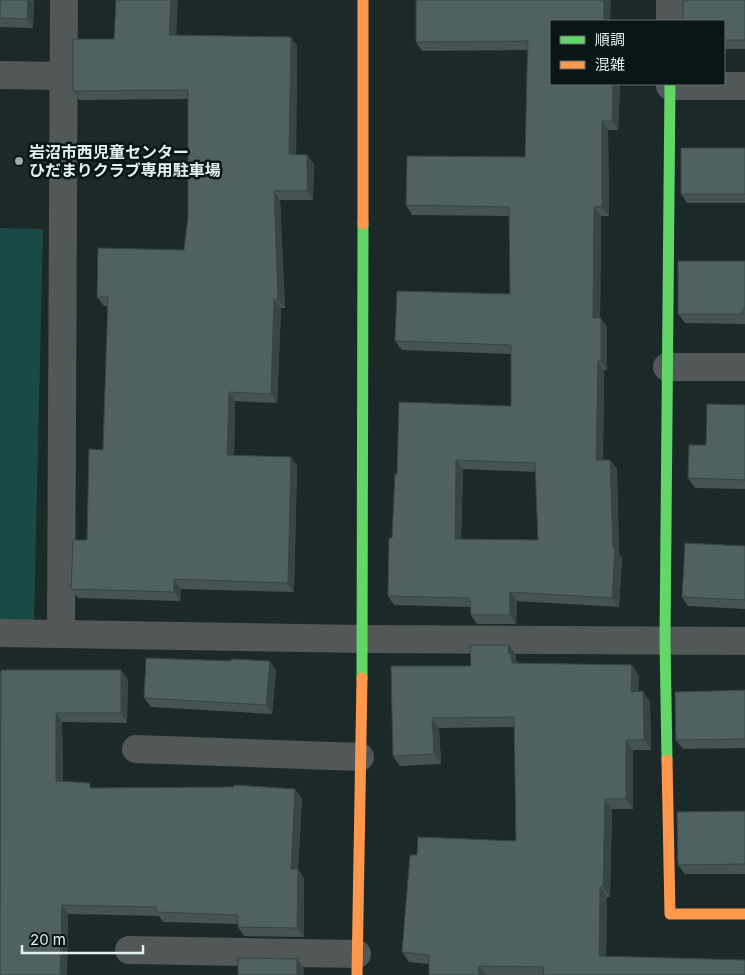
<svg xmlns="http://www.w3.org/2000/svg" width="745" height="975" viewBox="0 0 745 975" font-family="Inter,'Noto Sans JP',sans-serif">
<rect width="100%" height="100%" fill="#1b2928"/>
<path fill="#194a48" d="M 0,228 L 43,229 L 34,621 L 0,620 Z"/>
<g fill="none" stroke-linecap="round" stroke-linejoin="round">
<path stroke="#525757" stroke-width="28" d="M 670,21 L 670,0
M 0,75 L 63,76
M 670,86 L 745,86
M 667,367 L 745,367
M 0,633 L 363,639 L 745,641
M 61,634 L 64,0
M 136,749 L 360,757
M 129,950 L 357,954"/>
<path stroke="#63d668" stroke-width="11" d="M 362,678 L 363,224
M 667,760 L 665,640 L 670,84"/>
<path stroke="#ff974d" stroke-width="11" d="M 363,0 L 363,224
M 667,760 L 670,914 L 745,914
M 357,975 L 362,678"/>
</g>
<path fill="#445453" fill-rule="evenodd" d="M 0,0 L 34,0 L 33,28 L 0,27 Z
M 745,0 L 745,49 L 724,49 L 724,21 Z
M 551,21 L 620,84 L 618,130 L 608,130 L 609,216 L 601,216 L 600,318 L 607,327 L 607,370 L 604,370 L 603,460 L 610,460 L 617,469 L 619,554 L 622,558 L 619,607 L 517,601 L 516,624 L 477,624 L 471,615 L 470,607 L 394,605 L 388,596 L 397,474 L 511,406 L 511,354 L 402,350 L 395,341 L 510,294 L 509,216 L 412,215 L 406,205 L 525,157 L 527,50 L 422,51 L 416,42 ZM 463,469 L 536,472 L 538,540 L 461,539 Z
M 176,36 L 297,46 L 296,155 L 314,164 L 313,200 L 280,200 L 285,308 L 281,308 L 277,403 L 235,401 L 234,456 L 291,457 L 297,466 L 294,592 L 181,589 L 180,601 L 78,598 L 71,589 L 87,540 L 103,450 L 108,306 L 104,306 L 97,297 L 184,250 L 188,218 L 188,99 L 79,100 L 73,91 L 114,39 Z
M 745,148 L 745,203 L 687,203 L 681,194 Z
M 745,261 L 745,324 L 685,323 L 678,314 Z
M 745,405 L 745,489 L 695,488 L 688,478 L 706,445 Z
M 745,546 L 745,609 L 688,606 L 682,597 Z
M 516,655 L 516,660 L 518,663 L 632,665 L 639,676 L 638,692 L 650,702 L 651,750 L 633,750 L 633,809 L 612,809 L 610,897 L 607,897 L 606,956 L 745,975 L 429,975 L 429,964 L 409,962 L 402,952 L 417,855 L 516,841 L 514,727 L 439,728 L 441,764 L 400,766 L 393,756 L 471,666 Z
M 276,670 L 272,714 L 151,707 L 144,698 Z
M 0,672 L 128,679 L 127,723 L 62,722 L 63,781 L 93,788 L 302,798 L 298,869 L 304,878 L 304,937 L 244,936 L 238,927 L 238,924 L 163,922 L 159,916 L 68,914 L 67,975 L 0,975 Z
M 745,690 L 745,748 L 683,749 L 676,740 Z
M 745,811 L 745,874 L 685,874 L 678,865 Z"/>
<path fill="#374544" d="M 28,0 L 34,0 L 33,28 L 27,19 Z
M 171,0 L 178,0 L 176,45 L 169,35 Z
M 604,0 L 611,0 L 610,21 L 604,21 Z
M 291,37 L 297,46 L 296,164 L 289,154 Z
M 613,84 L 620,84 L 618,130 L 612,121 Z
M 602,121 L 608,130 L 609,216 L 602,207 Z
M 307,155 L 314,164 L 313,200 L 307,191 Z
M 274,191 L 280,200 L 285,308 L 278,299 Z
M 594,207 L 601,216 L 600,327 L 593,318 Z
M 274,299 L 281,308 L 277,403 L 271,394 Z
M 601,318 L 607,327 L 607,370 L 601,361 Z
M 598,361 L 604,370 L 603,469 L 596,460 Z
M 229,392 L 235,401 L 234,465 L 227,455 Z
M 291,457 L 297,466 L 294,592 L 288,583 Z
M 456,460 L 463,469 L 461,548 L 455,539 Z
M 610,460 L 617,469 L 619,554 L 622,558 L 619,607 L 612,598 L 613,548 Z
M 174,579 L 181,589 L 180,601 L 174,592 Z
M 510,592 L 517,601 L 516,624 L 510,615 Z
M 509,645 L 516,655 L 516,660 L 519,664 L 512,663 L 508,654 Z
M 270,661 L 276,670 L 272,714 L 266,705 Z
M 632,665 L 639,676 L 638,702 L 631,692 Z
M 121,670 L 128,679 L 127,723 L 121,713 Z
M 643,691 L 650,702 L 651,750 L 644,740 Z
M 56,713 L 62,722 L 63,790 L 56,781 Z
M 432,718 L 439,728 L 441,764 L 434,754 Z
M 626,740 L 633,750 L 633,809 L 626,799 Z
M 295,789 L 302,798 L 298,869 L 304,878 L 304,937 L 297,928 L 291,869 Z
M 605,799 L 612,809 L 610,897 L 603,887 Z
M 600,887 L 607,897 L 606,966 L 599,956 Z
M 62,905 L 68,914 L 67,975 L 60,975 Z
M 297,959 L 304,969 L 304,975 L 297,975 Z
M 479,966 L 486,975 L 479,975 Z"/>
<path fill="#4f6261" stroke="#374544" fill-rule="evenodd" d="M 0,0 L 28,0 L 27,19 L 0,18 Z
M 116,0 L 171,0 L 169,35 L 291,37 L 289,154 L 307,155 L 307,191 L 274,191 L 278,299 L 274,299 L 271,394 L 229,392 L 227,455 L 291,457 L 288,583 L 174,579 L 174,592 L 71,589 L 73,540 L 87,540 L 89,449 L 103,450 L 108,297 L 97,297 L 98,248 L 184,250 L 188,218 L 188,90 L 73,91 L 73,39 L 114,39 Z
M 416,0 L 604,0 L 604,21 L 551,21 L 551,84 L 613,84 L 612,121 L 602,121 L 602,207 L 594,207 L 593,318 L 601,318 L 601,361 L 598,361 L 596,460 L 610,460 L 613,548 L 615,548 L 612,598 L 510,592 L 510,615 L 471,615 L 470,598 L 388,596 L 389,538 L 392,538 L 395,474 L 397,474 L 399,402 L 511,406 L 511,345 L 395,341 L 397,291 L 510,294 L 509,207 L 406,205 L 407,156 L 525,157 L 528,41 L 416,42 ZM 456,460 L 535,463 L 538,540 L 455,539 Z
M 683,0 L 745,0 L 745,40 L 724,40 L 724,21 L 683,21 Z
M 681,148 L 745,148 L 745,194 L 681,194 Z
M 678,261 L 745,261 L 745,309 L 743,309 L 743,314 L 678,314 Z
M 707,404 L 745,405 L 745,480 L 688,478 L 689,445 L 706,445 Z
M 685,543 L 745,546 L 745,600 L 682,597 Z
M 470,645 L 509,645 L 508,654 L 511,654 L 512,663 L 632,665 L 631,692 L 643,691 L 644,740 L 626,740 L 626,799 L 605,799 L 603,887 L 600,887 L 599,956 L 745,960 L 745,975 L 543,975 L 544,967 L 479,966 L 479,975 L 429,975 L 429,955 L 402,952 L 410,855 L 417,855 L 418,837 L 516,841 L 514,717 L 432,718 L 434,754 L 393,756 L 391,666 L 471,666 Z
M 146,658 L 231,661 L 231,659 L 270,661 L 266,705 L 144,698 Z
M 1,670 L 121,670 L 121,713 L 56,713 L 56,781 L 90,783 L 90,788 L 234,787 L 234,785 L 295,789 L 291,869 L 298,869 L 297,928 L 238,927 L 238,915 L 156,912 L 156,907 L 62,905 L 60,975 L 0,975 Z
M 745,690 L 745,739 L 676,740 L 675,692 Z
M 745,811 L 745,864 L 678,865 L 677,812 Z
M 238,958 L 297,959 L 297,975 L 238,975 Z"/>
<circle fill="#9cabaa" stroke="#0a1515" stroke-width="2" cx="19" cy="161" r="5"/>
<g text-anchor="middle" stroke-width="5" stroke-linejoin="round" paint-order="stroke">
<g font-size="16" font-weight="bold" fill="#e2f1f0" stroke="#0a1515" text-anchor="start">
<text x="29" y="158">岩沼市西児童センター<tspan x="29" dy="18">ひだまりクラブ専用駐車場</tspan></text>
</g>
</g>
<rect x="550" y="20" width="175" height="65" fill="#0a1515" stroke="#606d6d"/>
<rect x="560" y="36" width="25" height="8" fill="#63d668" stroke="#606d6d"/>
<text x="595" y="45" font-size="15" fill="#e2f1f0">順調</text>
<rect x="560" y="61" width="25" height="8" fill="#ff974d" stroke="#606d6d"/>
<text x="595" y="70" font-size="15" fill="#e2f1f0">混雑</text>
<path d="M22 945v8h121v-8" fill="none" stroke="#e2f1f0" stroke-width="2.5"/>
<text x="30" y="945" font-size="15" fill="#e2f1f0" stroke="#0a1515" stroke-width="4" paint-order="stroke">20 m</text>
</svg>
